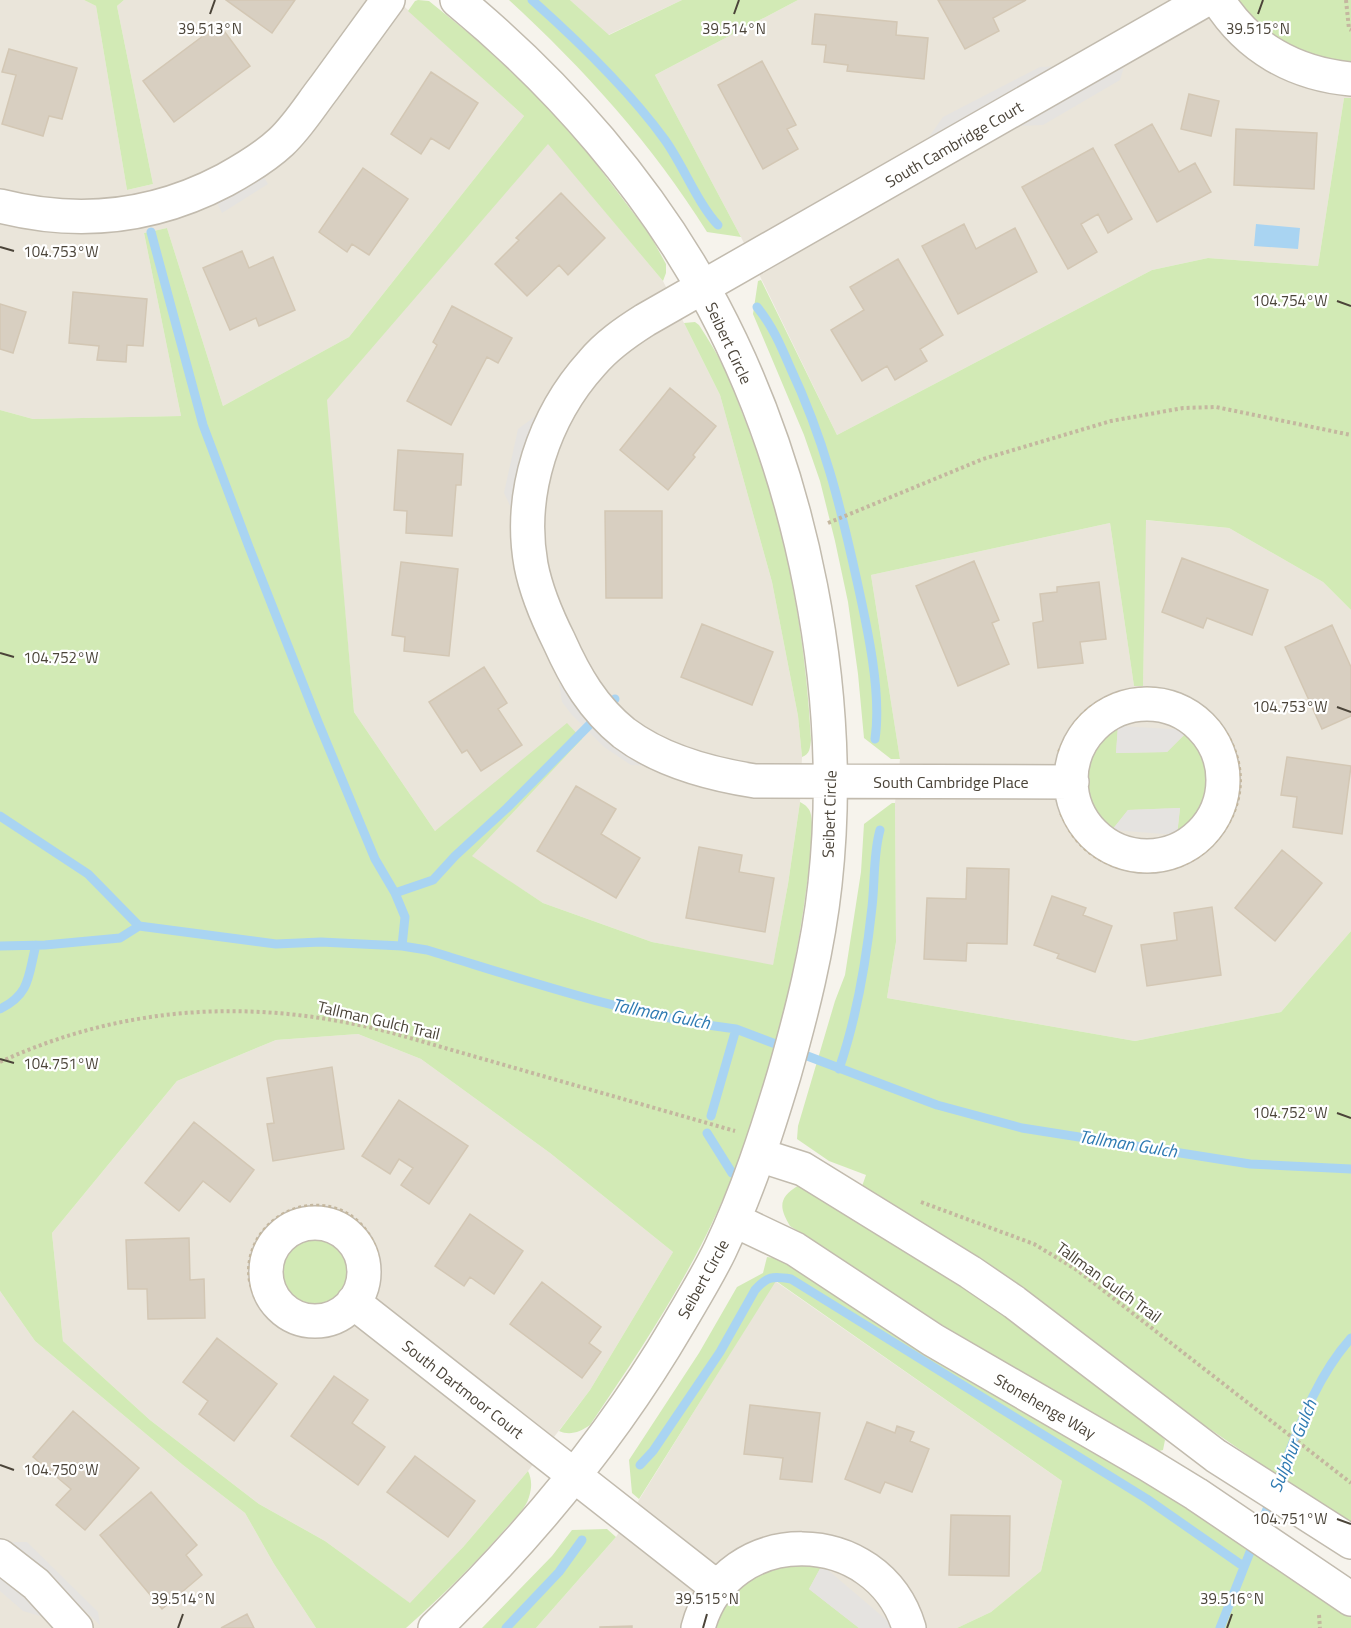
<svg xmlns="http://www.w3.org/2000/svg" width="1351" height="1628" viewBox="0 0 1351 1628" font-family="'Titillium Web',sans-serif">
<rect width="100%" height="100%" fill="#f6f3ec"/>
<path fill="#eae5da" d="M 0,0 L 84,0 L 96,6 L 127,190 L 153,184 L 117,6 L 124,0 L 397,0 L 524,116 L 349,337 L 223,406 L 167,228 L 144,233 L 181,416 L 33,419 L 0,410 Z
M 570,0 L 682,0 L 608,35 Z
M 798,0 L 1351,0 L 1351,98 L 1344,98 L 1318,266 L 1208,258 L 1152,270 L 837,435 L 741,237 L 655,75 Z
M 548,143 L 663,281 L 720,395 L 772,582 L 798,716 L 802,757 L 800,802 L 788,884 L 773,966 L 652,942 L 543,903 L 471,856 L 582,739 L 435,831 L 354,712 L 326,400 Z
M 1145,520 L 1229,528 L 1323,582 L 1351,610 L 1351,931 L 1281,1012 L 1135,1041 L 887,998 L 896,942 L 895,803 L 900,759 L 871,575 L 1110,523 L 1134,686 L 1143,686 Z
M 358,1034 L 421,1059 L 550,1153 L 673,1252 L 590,1390 L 528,1471 L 464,1546 L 411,1604 L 325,1541 L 259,1504 L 150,1420 L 63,1341 L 52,1233 L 177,1081 L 276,1040 Z
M 775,1281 L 1062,1481 L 1041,1571 L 991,1612 L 957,1628 L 536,1628 L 616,1537 Z
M 0,1291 L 35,1341 L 183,1465 L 245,1513 L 274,1564 L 316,1628 L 0,1628 Z"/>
<path fill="#d2eab5" d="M 84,0 L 124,0 L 117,6 L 153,184 L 127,190 L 96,6 Z
M 418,0 L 429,1 L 476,39 L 537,96 L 585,149 L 650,235 L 666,264 L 666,273 L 663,281 L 548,144 L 327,400 L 354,712 L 435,831 L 567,723 L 582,739 L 472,856 L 543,903 L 652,942 L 773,965 L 788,884 L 800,802 C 806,805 810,809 811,815 C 814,831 810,867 807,883 C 793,996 761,1120 712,1223 C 678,1294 634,1360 590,1425 C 580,1432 570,1436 559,1431 L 590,1390 L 673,1252 L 550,1153 L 421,1059 L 358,1034 L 276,1040 L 177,1081 L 52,1233 L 63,1341 L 150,1420 L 259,1504 L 325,1541 L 410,1603 L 464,1546 L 528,1471 C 532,1479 532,1488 529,1497 C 526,1508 515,1518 507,1527 C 476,1563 442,1596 406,1628 L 316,1628 L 274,1564 L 245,1513 L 183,1465 L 35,1341 L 0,1291 L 0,410 L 33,419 L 181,416 L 144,233 L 167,228 L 223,406 L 349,337 L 524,116 L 408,11 L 415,1 Z
M 509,0 L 570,0 L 609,35 L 682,0 L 798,0 L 655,75 L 741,237 L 707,232 C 653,145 584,69 509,0 Z
M 1232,0 L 1351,0 L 1351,67 L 1321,62 L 1270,38 Z
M 1344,98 L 1351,98 L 1351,610 L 1323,582 L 1229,528 L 1146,520 L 1143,686 L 1134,686 L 1110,523 L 871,575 L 900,759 L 891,759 L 864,738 L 858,674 L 848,602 L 835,541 L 820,481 L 804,435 L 753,314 L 758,281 L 761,280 L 837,435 L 1152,270 L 1208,258 L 1318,266 Z
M 695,322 L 699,325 C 708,339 717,353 724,368 C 732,383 737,400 743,415 C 785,520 805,628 811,740 C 810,748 810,754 802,757 L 798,716 L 772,582 L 720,395 L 684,323 Z
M 1118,726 L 1116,753 L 1167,752 L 1189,730 C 1220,765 1216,801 1185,835 L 1177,835 L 1180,808 L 1128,810 L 1112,830 C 1069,801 1077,763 1108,727 Z
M 892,803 L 895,803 L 896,942 L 887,998 L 1135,1041 L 1281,1012 L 1351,931 L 1351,1526 L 861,1189 L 866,1175 L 829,1161 L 797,1139 L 798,1126 L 835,1001 L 845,975 L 861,872 L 864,824 Z
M 799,1185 L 982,1297 L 1037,1342 L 1158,1433 L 1165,1440 L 1163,1450 L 1159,1451 L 985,1353 L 790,1226 C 779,1207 778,1198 799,1185 Z
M277 1271a38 38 0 1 1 76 0a38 38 0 1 1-76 0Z
M 767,1257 L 781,1259 L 1188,1503 L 1351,1612 L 1351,1628 L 957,1628 L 991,1612 L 1041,1571 L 1062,1481 L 776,1281 L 639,1499 L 632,1493 L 629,1460 L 699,1353 L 737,1287 L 763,1273 Z
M 607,1529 L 616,1537 L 536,1628 L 482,1628 L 552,1556 L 572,1530 Z
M 783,1561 L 822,1565 L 809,1589 L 859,1628 L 710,1628 L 743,1580 Z"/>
<path fill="#e5e3e0" d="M 1061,66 L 924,144 L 943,117 L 1040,67 Z
M 1124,67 L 1120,80 L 1043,125 L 1017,126 Z
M 262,174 L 268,184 L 222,213 L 215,199 Z
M 537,415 L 514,514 L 504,493 L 518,429 Z
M 559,683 L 578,706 L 654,766 L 631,765 L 604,747 L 572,715 L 562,702 Z
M 1118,726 L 1189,730 L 1167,752 L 1116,753 Z
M 1180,808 L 1177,835 L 1112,830 L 1128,810 Z
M 12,1542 L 27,1542 L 98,1612 L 100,1625 Z
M 822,1565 L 896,1628 L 859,1628 L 809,1589 Z
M 0,1576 L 24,1596 L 47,1618 L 23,1611 L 0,1591 Z"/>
<path fill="#a9d4f2" d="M 1256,224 L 1300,228 L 1298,249 L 1254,246 Z"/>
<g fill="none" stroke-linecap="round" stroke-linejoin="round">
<path stroke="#a9d4f2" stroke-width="9" d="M 532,0 C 578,41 628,89 665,140 C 683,165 698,204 718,225
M 151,232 L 203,425 L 249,547 L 318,722 L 375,859 L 395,893 L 405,917 L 402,946
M 757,307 C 772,325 781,346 790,367 C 824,439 840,504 857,581 C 867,626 882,693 875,739
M 0,816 L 88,874 L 139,926 L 276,944 L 321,942 L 402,946 L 427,950 C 529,981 630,1016 736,1029 L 937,1105 L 1022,1128 L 1250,1164 L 1351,1169
M 395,893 L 433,880 L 455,856 L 507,808 L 615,699
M 0,946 L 45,945 L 120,938 L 139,926
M 0,1009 C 31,994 28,975 36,945
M 839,1069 C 857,1017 866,963 872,907 C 875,882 873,855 880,830
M 711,1116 L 736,1029
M 707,1133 L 732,1173
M 640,1465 L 653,1451 L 720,1352 L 755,1290 C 767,1276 773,1276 791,1279 L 1147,1499 L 1243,1566
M 1276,1486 C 1297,1434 1313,1381 1351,1338
M 506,1628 L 559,1572 L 582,1540
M 1220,1628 L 1271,1499"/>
</g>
<path fill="#d8cfc1" stroke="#d3c7b4" stroke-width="1.5" d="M 226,0 L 295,0 L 272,33 Z
M 938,0 L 1026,0 L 993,18 L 999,31 L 965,49 Z
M 815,14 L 897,22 L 896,35 L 928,38 L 924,79 L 847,71 L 848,65 L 824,62 L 826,45 L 812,44 Z
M 219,24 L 250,66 L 174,122 L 143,81 Z
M 9,49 L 77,68 L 62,119 L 49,116 L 43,136 L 2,124 L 16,75 L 2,72 Z
M 762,61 L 796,125 L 787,129 L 798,149 L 763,169 L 718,85 Z
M 431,72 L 478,103 L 449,149 L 431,138 L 421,154 L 391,134 Z
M 1189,94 L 1219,101 L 1211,136 L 1181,129 Z
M 1152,124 L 1179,172 L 1195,163 L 1211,192 L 1157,222 L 1115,145 Z
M 1236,129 L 1317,133 L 1314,189 L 1234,185 Z
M 1093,148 L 1132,219 L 1108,233 L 1098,214 L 1081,224 L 1097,252 L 1068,269 L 1022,187 Z
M 363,168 L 408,199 L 369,255 L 352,244 L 347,252 L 319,232 Z
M 561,193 L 605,238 L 568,275 L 559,265 L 527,296 L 495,264 L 519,240 L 516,238 Z
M 964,224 L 976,249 L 1015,228 L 1037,272 L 958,314 L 922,246 Z
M 242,251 L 249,268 L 273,257 L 295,310 L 259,326 L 256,318 L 230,330 L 203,268 Z
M 898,259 L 943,335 L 920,349 L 927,361 L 895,380 L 887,366 L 862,381 L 831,330 L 864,310 L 850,287 Z
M 73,292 L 147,299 L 143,346 L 127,345 L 126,362 L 97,360 L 99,346 L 69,343 Z
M 0,304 L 26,312 L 13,353 L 0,349 Z
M 452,306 L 512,338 L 498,363 L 487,357 L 451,425 L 407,401 L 437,345 L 433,342 Z
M 670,388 L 716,426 L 693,455 L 695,457 L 668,490 L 620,450 Z
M 398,450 L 463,454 L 461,485 L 456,485 L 452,536 L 406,533 L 407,511 L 394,510 Z
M 605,511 L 662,511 L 662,598 L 606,598 Z
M 1182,558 L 1268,590 L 1252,635 L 1207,618 L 1203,628 L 1162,612 Z
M 974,561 L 999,620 L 992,623 L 1009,664 L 958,686 L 916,586 Z
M 401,562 L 458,569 L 449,656 L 404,651 L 405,637 L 392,635 Z
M 1099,582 L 1106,639 L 1080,642 L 1083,663 L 1038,668 L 1033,623 L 1043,621 L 1040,594 L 1057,592 L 1057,587 Z
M 702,624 L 773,652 L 752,705 L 681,677 Z
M 1332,625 L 1351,667 L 1351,716 L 1322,729 L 1285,647 Z
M 484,667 L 507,703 L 498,709 L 522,745 L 481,771 L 467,750 L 462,753 L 429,702 Z
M 1287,757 L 1351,766 L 1342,834 L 1293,827 L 1297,797 L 1281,795 Z
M 576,786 L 616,809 L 601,834 L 640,858 L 616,898 L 537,851 Z
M 699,847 L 742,855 L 739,872 L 774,878 L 765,932 L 686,918 Z
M 1282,850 L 1322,883 L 1275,941 L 1235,908 Z
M 967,868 L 1009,869 L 1007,944 L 967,943 L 966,961 L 924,959 L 927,898 L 966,899 Z
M 1052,896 L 1086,908 L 1083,915 L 1112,926 L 1095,972 L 1057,958 L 1059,954 L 1034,945 Z
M 1212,907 L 1221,975 L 1147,986 L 1141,945 L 1177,940 L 1174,913 Z
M 332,1067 L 344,1149 L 273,1161 L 267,1124 L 274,1123 L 267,1078 Z
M 399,1100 L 468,1146 L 429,1204 L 401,1185 L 413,1168 L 399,1159 L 390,1174 L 362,1156 Z
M 194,1122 L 254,1170 L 230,1202 L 203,1181 L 179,1211 L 145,1183 Z
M 470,1214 L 523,1251 L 494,1294 L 470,1277 L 464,1286 L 435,1266 Z
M 189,1238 L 190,1280 L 204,1279 L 205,1318 L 148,1319 L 147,1289 L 128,1289 L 126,1240 Z
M 542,1282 L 601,1327 L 589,1343 L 601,1352 L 582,1378 L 510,1324 Z
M 217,1338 L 277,1384 L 234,1441 L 199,1414 L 208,1401 L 183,1382 Z
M 334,1376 L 368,1400 L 352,1423 L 385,1447 L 358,1485 L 291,1436 Z
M 750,1405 L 820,1413 L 812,1482 L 780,1479 L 783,1458 L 744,1454 Z
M 73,1411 L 139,1468 L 85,1530 L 56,1505 L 71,1489 L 33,1457 Z
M 867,1422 L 895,1433 L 897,1426 L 914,1432 L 910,1441 L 929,1449 L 912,1492 L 885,1482 L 880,1493 L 845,1479 Z
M 415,1456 L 475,1501 L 448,1537 L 387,1492 Z
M 151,1492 L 197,1545 L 186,1555 L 202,1575 L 162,1609 L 100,1535 Z
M 951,1515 L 1010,1516 L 1009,1576 L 949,1575 Z
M 247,1614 L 254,1628 L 221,1628 Z
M 632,1626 L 632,1628 L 600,1628 L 600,1627 Z"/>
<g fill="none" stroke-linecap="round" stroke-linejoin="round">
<defs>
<path id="minor" d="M 1218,0 C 1248,48 1295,74 1351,79
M 0,206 C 79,226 153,218 225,180 C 245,169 265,157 281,142 C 298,126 310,106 324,88 C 345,59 367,29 388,0
M1071 780a76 76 0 1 1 152 0a76 76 0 1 1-152 0Z
M 1072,782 L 755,781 C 710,774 661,761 624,733 C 593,708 575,677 559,641 C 547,617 536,591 531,565 C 518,493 544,416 592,363 C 607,345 626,332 645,320 L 1205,0
M 759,1155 L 803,1169 L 970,1272 L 1014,1302 L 1216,1456 L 1351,1542
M 734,1220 L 795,1249 L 933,1340 L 1147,1464 L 1196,1494 L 1351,1599
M266 1272a49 49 0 1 1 98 0a49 49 0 1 1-98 0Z
M 353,1302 L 719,1589
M 0,1556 L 36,1584 L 76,1628
M 435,1628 C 529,1537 613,1436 679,1323 C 693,1299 708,1275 720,1250 C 747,1193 766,1135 784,1075 C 802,1012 818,949 825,884 C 846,692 803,476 713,306 C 650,188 559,84 457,0
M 698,1628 C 726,1521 878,1524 909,1628"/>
</defs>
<use href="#minor" stroke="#c2bbae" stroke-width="36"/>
<path stroke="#c4b79f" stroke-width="4" stroke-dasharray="3 3" stroke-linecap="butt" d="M 1346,0 L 1349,29 L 1351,30
M 828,523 L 983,459 L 1111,421 L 1183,408 L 1216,407 L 1351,435
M 1059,752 C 1067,737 1076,718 1090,708 C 1178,645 1285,752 1220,835 C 1201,860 1176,871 1145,871 C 1121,871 1093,860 1077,840 C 1070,832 1066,822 1061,813
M 0,1062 C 126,1004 256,998 389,1032 L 735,1131
M 921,1202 L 1034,1244 L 1077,1270 L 1351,1483
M 339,1330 C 313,1337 292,1334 271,1316 C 260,1307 254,1295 250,1281 C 247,1266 251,1250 259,1237 C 288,1193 353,1195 374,1245 C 379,1256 378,1269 378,1281
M 1319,1615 L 1320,1628"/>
<use href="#minor" stroke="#fff" stroke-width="33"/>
</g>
<path fill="none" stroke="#4b4439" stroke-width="2" d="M 210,14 L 215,0M 734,14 L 739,0M 1258,14 L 1263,0M 0,247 L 14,251M 1337,301 L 1351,306M 0,653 L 14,657M 1337,707 L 1351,712M 0,1059 L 14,1063M 1337,1113 L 1351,1118M 0,1465 L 14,1470M 1337,1519 L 1351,1524M 178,1628 L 183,1614M 703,1628 L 707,1614M 1227,1628 L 1232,1614"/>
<g text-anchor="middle" stroke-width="4.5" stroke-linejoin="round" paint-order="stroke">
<g font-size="16" fill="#4b4439" stroke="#fff">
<text transform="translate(954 144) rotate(-30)" y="6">South Cambridge Court</text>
<text transform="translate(729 343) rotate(65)" y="6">Seibert Circle</text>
<text x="951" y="788">South Cambridge Place</text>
<text transform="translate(829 814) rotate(-88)" y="6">Seibert Circle</text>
<text transform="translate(379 1020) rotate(13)" y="6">Tallman Gulch Trail</text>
<text transform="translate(703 1279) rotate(-61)" y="6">Seibert Circle</text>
<text transform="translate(1109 1282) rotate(36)" y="6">Tallman Gulch Trail</text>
<text transform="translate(463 1389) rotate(38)" y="6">South Dartmoor Court</text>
<text transform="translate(1045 1406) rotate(30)" y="6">Stonehenge Way</text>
</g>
<g font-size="18" font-style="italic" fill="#2e7ab2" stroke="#fff">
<text transform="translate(661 1014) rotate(11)" y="6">Tallman Gulch</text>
<text transform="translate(1128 1144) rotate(9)" y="6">Tallman Gulch</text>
<text transform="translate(1293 1446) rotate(-68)" y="6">Sulphur Gulch</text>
</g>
</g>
<g font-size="15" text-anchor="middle" fill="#4b4439" stroke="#fff" stroke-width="4.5" stroke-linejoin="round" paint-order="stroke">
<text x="210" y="34">39.513°N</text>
<text x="734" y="34">39.514°N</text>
<text x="1258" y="34">39.515°N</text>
<text x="61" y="257">104.753°W</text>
<text x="1290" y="306">104.754°W</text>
<text x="61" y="663">104.752°W</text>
<text x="1290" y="712">104.753°W</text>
<text x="61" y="1069">104.751°W</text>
<text x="1290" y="1118">104.752°W</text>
<text x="61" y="1475">104.750°W</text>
<text x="1290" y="1524">104.751°W</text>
<text x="183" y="1604">39.514°N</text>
<text x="707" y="1604">39.515°N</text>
<text x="1232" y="1604">39.516°N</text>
</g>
</svg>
